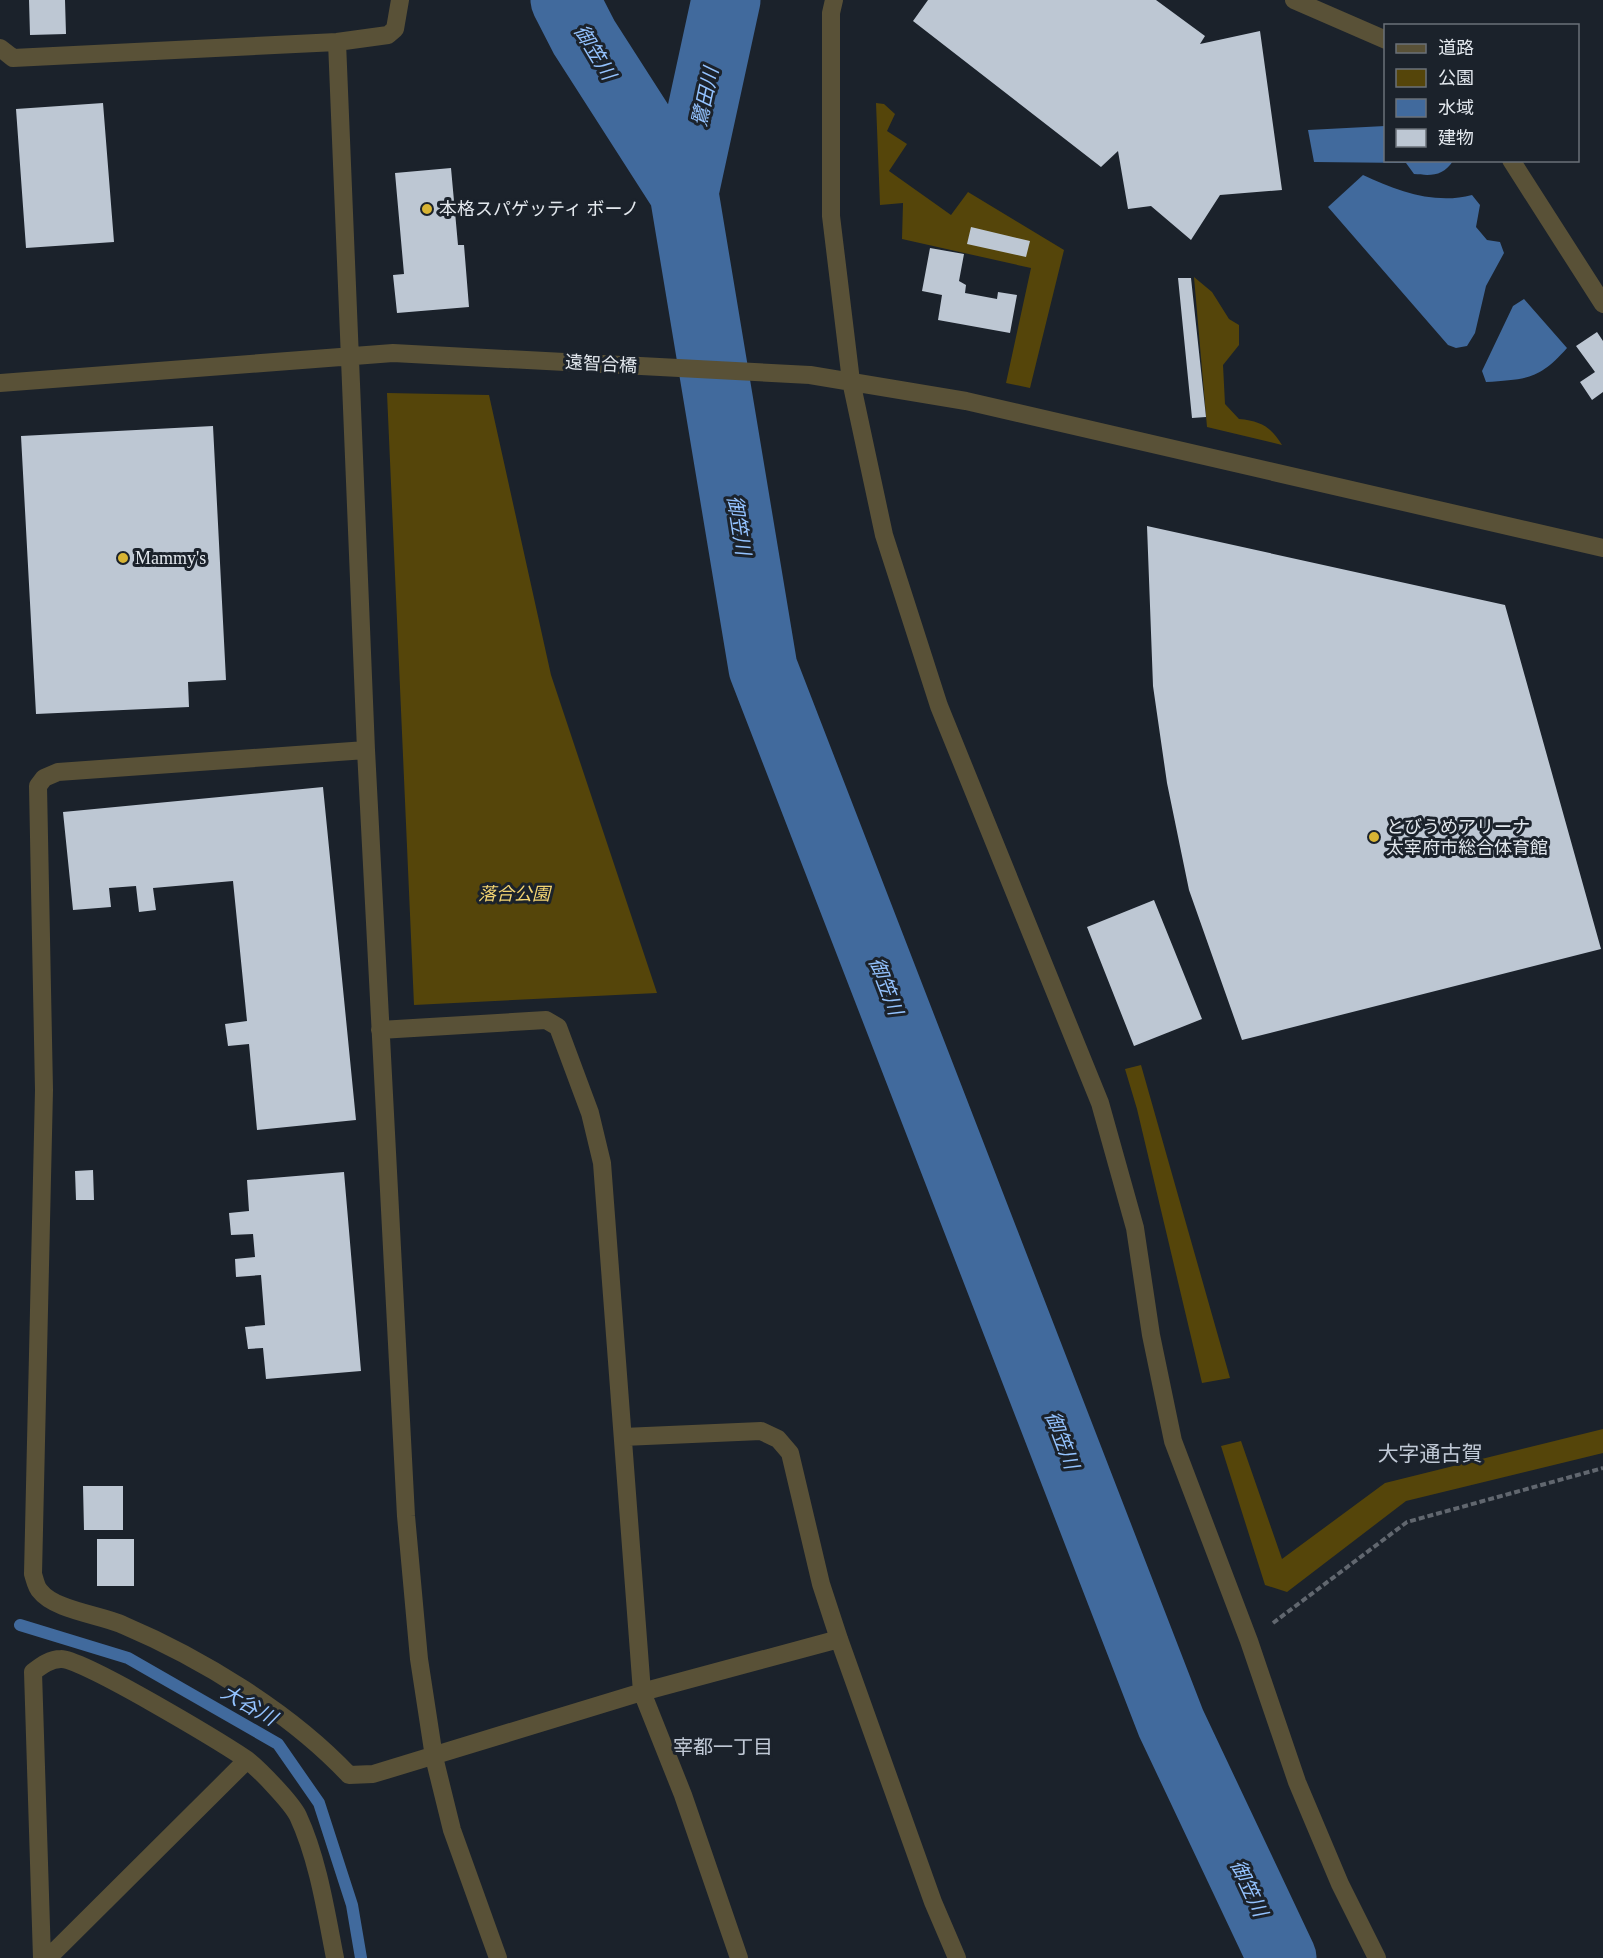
<svg xmlns="http://www.w3.org/2000/svg" width="1603" height="1958" viewBox="0 0 1603 1958" font-family="'Times New Roman','Noto Sans JP',serif">
<rect width="100%" height="100%" fill="#1b222b"/>
<path fill="#55450a" d="M 876,103 L 884,104 L 895,114 L 887,131 L 907,144 L 889,171 L 951,215 L 968,192 L 1064,250 L 1030,388 L 1006,383 L 1031,268 L 902,239 L 903,203 L 880,205 Z
M 1194,277 L 1212,292 L 1229,319 L 1239,325 L 1239,345 L 1223,365 L 1225,404 L 1239,419 C 1261,421 1271,427 1282,445 L 1207,427 Z
M 387,393 L 489,395 L 551,675 L 657,993 L 414,1005 Z
M 1141,1065 L 1230,1378 L 1202,1383 L 1137,1109 L 1125,1069 Z
M 1603,1429 L 1603,1453 L 1406,1501 L 1287,1592 L 1265,1585 L 1221,1446 L 1241,1441 L 1282,1559 L 1385,1483 Z"/>
<path fill="#416a9d" d="M 1385,126 L 1386,160 L 1453,161 C 1443,176 1432,176 1414,174 L 1406,163 L 1314,162 L 1308,130 Z
M 1363,175 C 1397,191 1435,205 1472,195 L 1480,205 L 1476,227 L 1487,240 L 1500,242 L 1504,253 L 1486,286 L 1475,333 L 1467,346 L 1456,348 L 1448,345 L 1328,207 Z
M 1524,299 L 1567,348 C 1539,380 1526,379 1486,382 L 1482,371 L 1513,306 Z"/>
<g fill="none" stroke-linecap="round" stroke-linejoin="round">
<path stroke="#416a9d" stroke-width="12" d="M 20,1625 L 128,1658 L 278,1744 L 319,1803 L 352,1905 L 361,1958"/>
<path stroke="#416a9d" stroke-width="69" d="M 565,0 L 584,37 L 684,193 L 763,668 L 1171,1723 L 1282,1958
M 684,193 L 726,0"/>
</g>
<path fill="#bdc7d3" d="M 29,0 L 65,0 L 66,34 L 30,35 Z
M 928,0 L 1156,0 L 1205,36 L 1200,44 L 1260,31 L 1282,190 L 1220,195 L 1191,240 L 1151,206 L 1128,209 L 1118,151 L 1101,167 L 913,21 Z
M 103,103 L 114,242 L 26,248 L 16,109 Z
M 451,168 L 458,245 L 464,245 L 469,307 L 397,313 L 393,275 L 404,274 L 395,173 Z
M 971,227 L 1030,241 L 1026,257 L 967,244 Z
M 930,248 L 964,254 L 959,281 L 966,285 L 965,293 L 997,299 L 998,292 L 1017,295 L 1010,333 L 938,320 L 942,295 L 922,291 Z
M 1178,278 L 1191,278 L 1206,417 L 1192,418 Z
M 1597,332 L 1603,341 L 1603,392 L 1592,400 L 1580,382 L 1595,372 L 1576,346 Z
M 213,426 L 226,680 L 188,682 L 189,707 L 36,714 L 21,436 Z
M 1147,526 L 1505,605 L 1601,949 L 1242,1040 L 1189,890 L 1167,783 L 1153,686 Z
M 323,787 L 356,1120 L 257,1130 L 249,1044 L 228,1046 L 225,1024 L 247,1021 L 233,881 L 153,888 L 156,910 L 139,912 L 136,886 L 109,888 L 111,907 L 73,910 L 63,812 Z
M 1154,900 L 1202,1019 L 1134,1046 L 1087,927 Z
M 93,1170 L 94,1200 L 76,1200 L 75,1171 Z
M 344,1172 L 361,1371 L 266,1379 L 263,1348 L 248,1349 L 245,1327 L 265,1325 L 261,1275 L 236,1277 L 235,1259 L 255,1257 L 253,1234 L 231,1235 L 229,1213 L 249,1211 L 247,1180 Z
M 83,1486 L 123,1486 L 123,1530 L 84,1530 Z
M 97,1539 L 134,1539 L 134,1586 L 97,1586 Z"/>
<g fill="none" stroke-linecap="round" stroke-linejoin="round">
<path stroke="#61676f" stroke-width="4" stroke-dasharray="6 3" stroke-linecap="butt" d="M 1273,1623 L 1407,1522 L 1603,1468"/>
<path stroke="#595137" stroke-width="18" d="M 834,0 L 831,13 L 831,216 L 851,381 L 884,535 L 939,706 L 1100,1103 L 1135,1228 L 1151,1335 L 1173,1441 L 1249,1641 L 1297,1782 L 1340,1884 L 1377,1958
M 1294,0 L 1386,40
M 337,42 L 366,750 L 406,1516 L 419,1659 L 434,1757 L 452,1830 L 498,1958
M 0,48 L 13,58 L 337,42 L 388,35 L 395,29 L 400,0
M 1511,160 L 1603,304
M 0,383 L 393,353 L 810,375 L 966,401 L 1603,548
M 366,750 L 58,772 L 44,778 L 38,786 L 44,1090 L 33,1574 C 35,1580 36,1587 40,1591 C 54,1610 101,1615 123,1625 C 201,1658 291,1713 349,1775 L 373,1774 L 642,1692 L 839,1639
M 380,1030 L 546,1020 L 558,1027 L 590,1113 L 602,1163 L 642,1692 L 683,1795 L 739,1958
M 623,1437 L 761,1431 L 778,1439 L 790,1453 L 821,1584 L 839,1639 L 933,1902 L 957,1958
M 42,1958 L 33,1672 C 41,1666 50,1659 61,1659 C 82,1658 222,1743 246,1759 C 259,1769 291,1802 298,1816 C 318,1859 326,1912 335,1958
M 48,1958 L 247,1760"/>
</g>
<g fill="#d8b434" stroke="#1b222b" stroke-width="2">
<circle cx="427" cy="209" r="6"/>
<circle cx="123" cy="558" r="6"/>
<circle cx="1374" cy="837" r="6"/>
</g>
<g text-anchor="middle" stroke-width="6" stroke-linejoin="round" paint-order="stroke">
<g font-size="18" fill="#e3e8ee" stroke="#1b222b" text-anchor="start">
<text x="439" y="215">本格スパゲッティ ボーノ</text>
<text x="135" y="564">Mammy's</text>
<text x="1386" y="833">とびうめアリーナ<tspan x="1386" dy="21">太宰府市総合体育館</tspan></text>
</g>
<g font-size="18" fill="#e3e8ee" stroke="#1b222b">
<text transform="translate(601 364) rotate(3)" y="6">遠智合橋</text>
</g>
<g font-size="18" font-style="italic" fill="#f3d472" stroke="#1b222b">
<text x="514" y="900">落合公園</text>
</g>
<g font-size="20" font-style="italic" fill="#94c3ff" stroke="#1b222b">
<text transform="translate(595 52) rotate(59)" y="7">御笠川</text>
<text transform="translate(705 97) rotate(-78)" y="7">鷺田川</text>
<text transform="translate(739 525) rotate(81)" y="7">御笠川</text>
<text transform="translate(886 986) rotate(69)" y="7">御笠川</text>
<text transform="translate(1062 1440) rotate(69)" y="7">御笠川</text>
<text transform="translate(249 1705) rotate(30)" y="7">大谷川</text>
<text transform="translate(1249 1888) rotate(65)" y="7">御笠川</text>
</g>
<g font-size="20" fill="#c0c9d6" stroke="#1b222b">
<text x="723" y="1754">宰都一丁目</text>
</g>
<g font-size="21" fill="#c0c9d6" stroke="#1b222b">
<text x="1430" y="1461">大字通古賀</text>
</g>
</g>
<rect x="1384" y="24" width="195" height="138" fill="#1b222b" stroke="#6b7179" stroke-width="1.5"/>
<rect x="1396" y="44" width="30" height="9" fill="#595137" stroke="#6b7179" stroke-width="1.5"/>
<text x="1438" y="54" font-size="18" fill="#e3e8ee">道路</text>
<rect x="1396" y="69" width="30" height="18" fill="#55450a" stroke="#6b7179" stroke-width="1.5"/>
<text x="1438" y="84" font-size="18" fill="#e3e8ee">公園</text>
<rect x="1396" y="99" width="30" height="18" fill="#416a9d" stroke="#6b7179" stroke-width="1.5"/>
<text x="1438" y="114" font-size="18" fill="#e3e8ee">水域</text>
<rect x="1396" y="129" width="30" height="18" fill="#bdc7d3" stroke="#6b7179" stroke-width="1.5"/>
<text x="1438" y="144" font-size="18" fill="#e3e8ee">建物</text>
</svg>
